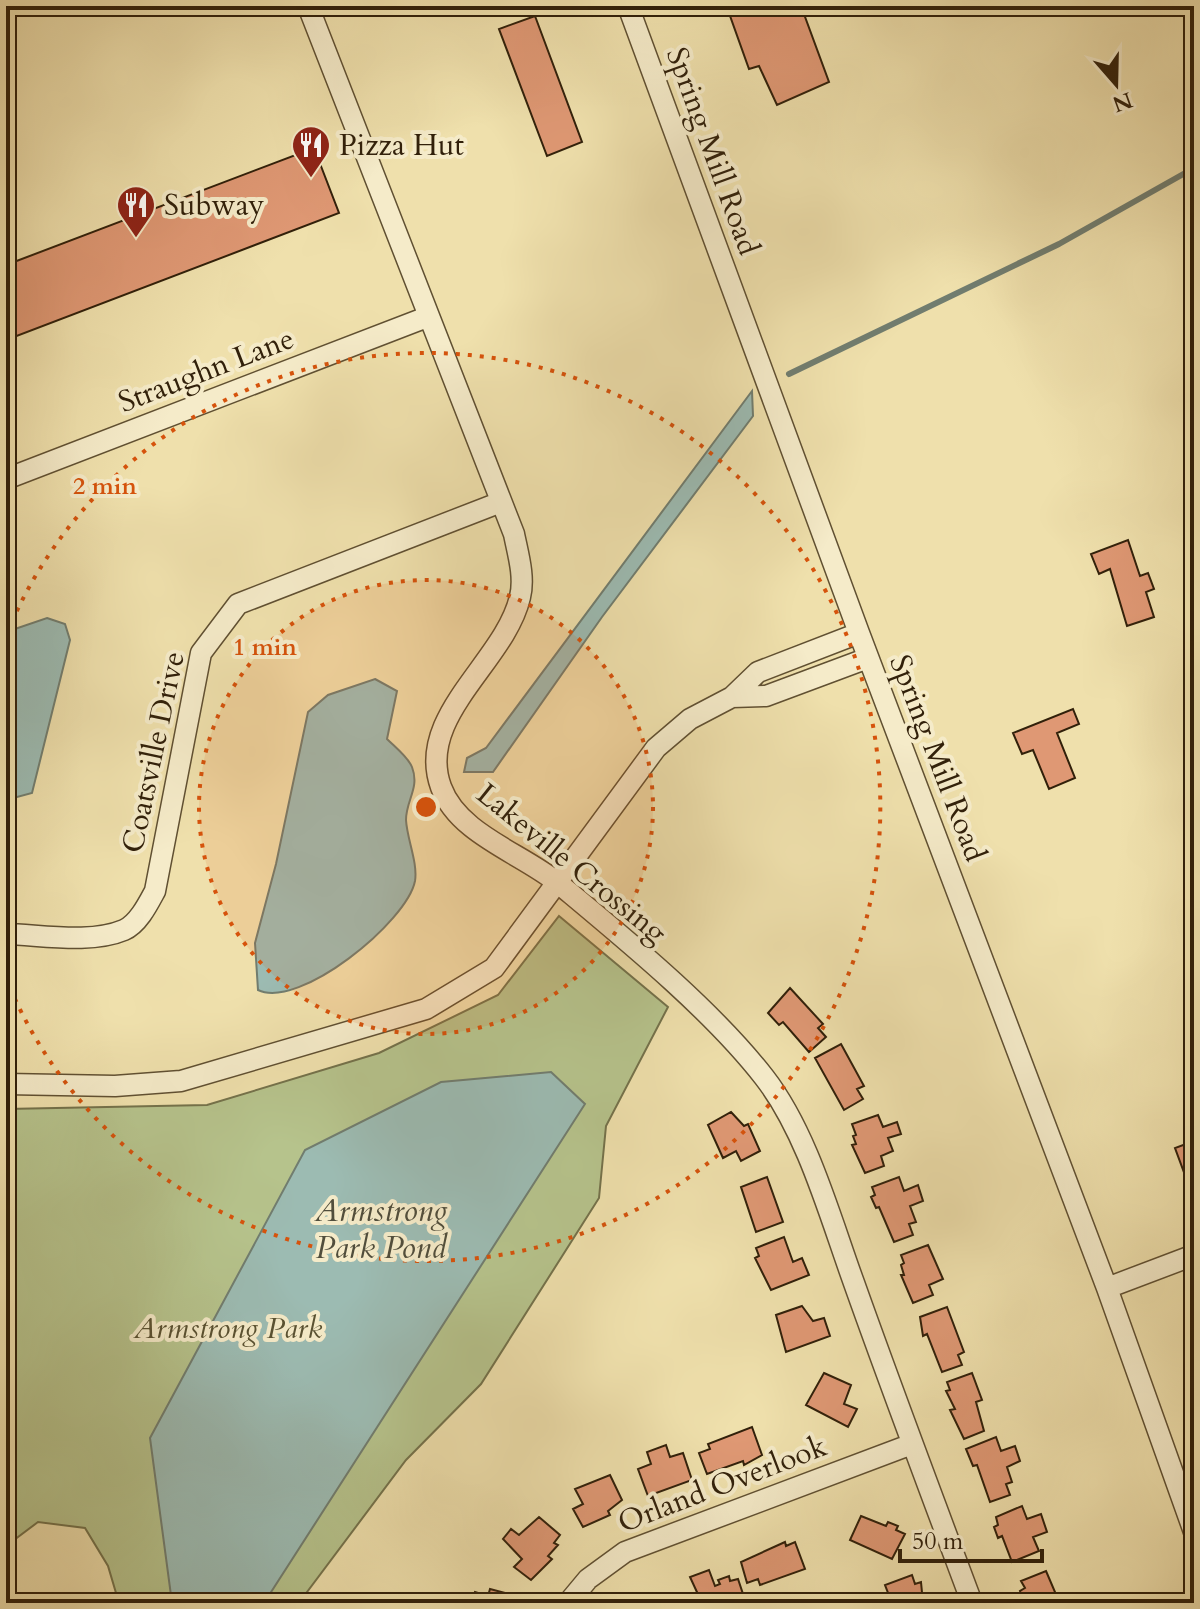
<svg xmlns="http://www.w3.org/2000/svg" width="1200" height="1609" viewBox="0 0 1200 1609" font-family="Cardo,serif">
<rect width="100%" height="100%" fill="#efe0ac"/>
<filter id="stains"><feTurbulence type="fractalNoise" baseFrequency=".0025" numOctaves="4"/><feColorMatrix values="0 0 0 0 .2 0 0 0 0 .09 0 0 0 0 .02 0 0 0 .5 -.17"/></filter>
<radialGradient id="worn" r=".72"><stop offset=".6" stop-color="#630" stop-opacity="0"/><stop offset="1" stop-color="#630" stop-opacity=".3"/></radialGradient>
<path fill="#b6c38c" stroke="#74724b" stroke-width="2" d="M 559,916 L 668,1007 L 606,1126 L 599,1198 L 481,1384 L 406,1460 L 301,1600 L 119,1603 L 108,1566 L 85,1528 L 38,1522 L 6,1546 L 6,1109 L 207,1105 L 379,1053 L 498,995 Z"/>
<path fill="#9cbbb2" stroke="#717d6f" stroke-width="2" d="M 752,391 L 753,416 L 602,617 L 493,772 L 464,772 L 467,758 L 486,748 Z
M 47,618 L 65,624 L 70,640 L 32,793 L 6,800 L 6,632 Z
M 375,679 L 397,691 L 387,739 C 395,747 408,757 412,767 C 420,788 406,800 406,820 C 407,839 418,863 415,881 C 407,922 299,1010 258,990 L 255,943 L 276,864 L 308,712 L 328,695 Z
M 551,1072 L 585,1104 L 264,1603 L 172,1603 L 150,1438 L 305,1150 L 441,1082 Z"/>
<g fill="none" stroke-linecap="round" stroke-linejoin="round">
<path stroke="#717d6f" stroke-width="6" d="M 789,374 L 1059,244 L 1194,168"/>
</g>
<path fill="#df9874" stroke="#31200a" stroke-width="2" d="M 734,6 L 801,6 L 829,82 L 777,105 L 759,66 L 749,69 L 729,13 L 736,10 Z
M 535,16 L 582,142 L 547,156 L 499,29 Z
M 314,148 L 339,213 L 14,337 L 6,317 L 6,265 Z
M 1128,540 L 1140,576 L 1148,573 L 1154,589 L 1146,592 L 1154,617 L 1127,626 L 1110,569 L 1099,574 L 1091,554 Z
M 1073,709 L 1079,724 L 1057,733 L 1075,778 L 1049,789 L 1033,750 L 1022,754 L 1013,733 Z
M 790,988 L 823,1024 L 818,1028 L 826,1037 L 809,1052 L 783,1022 L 779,1025 L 768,1013 Z
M 841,1044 L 864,1086 L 857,1089 L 863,1099 L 844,1110 L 815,1058 Z
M 731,1112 L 744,1126 L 748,1124 L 760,1151 L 741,1161 L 736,1151 L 723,1158 L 708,1125 Z
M 878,1115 L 883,1127 L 897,1122 L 901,1134 L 888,1138 L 893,1151 L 881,1156 L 884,1166 L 865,1173 L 852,1145 L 856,1144 L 853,1136 L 856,1135 L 852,1124 Z
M 1194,1141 L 1194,1194 L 1192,1194 L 1175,1148 Z
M 767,1177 L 783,1222 L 756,1232 L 741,1187 Z
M 899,1177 L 904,1191 L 918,1185 L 923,1201 L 910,1206 L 916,1222 L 909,1224 L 913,1235 L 894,1242 L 879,1207 L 876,1208 L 871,1197 L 875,1195 L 872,1187 Z
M 784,1237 L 793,1262 L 802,1258 L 809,1275 L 771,1290 L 755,1258 L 759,1256 L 756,1248 Z
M 928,1245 L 943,1279 L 929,1285 L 933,1295 L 913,1303 L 901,1275 L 904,1275 L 901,1265 L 904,1263 L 901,1255 Z
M 802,1306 L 813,1321 L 824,1318 L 830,1336 L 786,1352 L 776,1315 Z
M 947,1307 L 964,1352 L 958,1355 L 962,1365 L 942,1372 L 927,1334 L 923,1336 L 920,1317 Z
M 824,1373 L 851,1385 L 844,1404 L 857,1409 L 848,1427 L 806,1405 Z
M 972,1373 L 982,1400 L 976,1402 L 984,1431 L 964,1439 L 950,1410 L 955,1409 L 946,1391 L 950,1390 L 947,1382 Z
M 752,1427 L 762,1455 L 744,1465 L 743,1461 L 707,1474 L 699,1453 L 710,1449 L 708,1444 Z
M 996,1437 L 1001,1451 L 1015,1446 L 1020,1461 L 1007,1467 L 1012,1482 L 1006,1484 L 1010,1495 L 990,1502 L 977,1465 L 973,1466 L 966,1449 Z
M 666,1445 L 670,1457 L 683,1453 L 692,1480 L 648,1496 L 638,1469 L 651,1464 L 647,1452 Z
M 610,1475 L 622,1500 L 608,1511 L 610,1515 L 583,1527 L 573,1509 L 583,1504 L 575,1489 Z
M 1022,1506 L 1027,1519 L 1041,1514 L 1047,1532 L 1033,1537 L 1039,1551 L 1012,1562 L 1002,1536 L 998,1538 L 994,1527 L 998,1525 L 996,1517 Z
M 861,1516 L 886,1526 L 888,1522 L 898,1526 L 896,1530 L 905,1534 L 892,1559 L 850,1540 Z
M 539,1517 L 560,1535 L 554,1543 L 558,1545 L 548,1556 L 552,1559 L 531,1580 L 514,1567 L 522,1559 L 503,1539 L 511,1529 L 519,1535 Z
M 785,1542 L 786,1546 L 795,1542 L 805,1569 L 760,1585 L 758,1579 L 747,1583 L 741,1562 Z
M 709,1570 L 715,1586 L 720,1584 L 718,1580 L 729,1576 L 730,1581 L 738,1579 L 746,1603 L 702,1603 L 690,1577 Z
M 1046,1571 L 1058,1599 L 1051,1603 L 1024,1602 L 1020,1591 L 1025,1588 L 1021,1581 Z
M 912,1575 L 915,1584 L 921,1582 L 923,1603 L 892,1603 L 885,1585 Z
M 490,1589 L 517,1596 L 515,1603 L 472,1603 L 475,1592 L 488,1596 Z"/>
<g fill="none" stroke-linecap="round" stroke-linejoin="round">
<defs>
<path id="minor" d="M 308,6 L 514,534 C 518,554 525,577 520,597 C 505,662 415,716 441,787 C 458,834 521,853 558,883 C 625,939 711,1009 764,1077 C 807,1132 830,1217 854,1283 C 892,1390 932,1496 972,1603
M 628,6 L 859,633 L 1107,1288 L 1194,1532
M 6,479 L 427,317
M 732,697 L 766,696 L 868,658
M 6,934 C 42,935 91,944 124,930 C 138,924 148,904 155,891 L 201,653 L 238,604 L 501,502
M 6,1084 L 115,1086 L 181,1081 L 426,1009 L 494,968 L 656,748 L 690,719 L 732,697 L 758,672 L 859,633
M 1107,1288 L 1194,1255
M 568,1603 L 588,1579 L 625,1552 L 912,1444"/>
</defs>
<use href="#minor" stroke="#605032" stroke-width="23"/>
<use href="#minor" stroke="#f5ebc9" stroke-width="20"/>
</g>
<circle cx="426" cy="807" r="227" fill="#d6530c" fill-opacity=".12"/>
<g fill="none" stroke="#d6530c" stroke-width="4" stroke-dasharray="4 8">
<circle cx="426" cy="807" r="227"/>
<path d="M7 633A454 454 0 1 1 7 981"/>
</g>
<defs>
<symbol id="restaurant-pin" viewBox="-11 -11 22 30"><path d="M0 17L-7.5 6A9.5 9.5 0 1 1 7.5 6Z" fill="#8f2418" stroke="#f5ebc9"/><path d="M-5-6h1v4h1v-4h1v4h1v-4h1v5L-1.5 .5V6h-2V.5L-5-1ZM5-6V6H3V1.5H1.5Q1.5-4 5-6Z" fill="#fff"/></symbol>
</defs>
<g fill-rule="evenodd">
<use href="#restaurant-pin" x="289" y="123" width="44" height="60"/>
<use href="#restaurant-pin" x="114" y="183" width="44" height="60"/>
</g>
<g text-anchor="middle" stroke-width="8" stroke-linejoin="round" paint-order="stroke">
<g font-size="30" fill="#31200a" stroke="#f5ebc9" text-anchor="start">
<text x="339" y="155">Pizza Hut</text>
<text x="164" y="215">Subway</text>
</g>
<g font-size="30" fill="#31200a" stroke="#f5ebc9">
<text transform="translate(713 151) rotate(70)" y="10">Spring Mill Road</text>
<text transform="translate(206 370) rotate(-21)" y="10">Straughn Lane</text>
<text transform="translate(153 752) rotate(-78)" y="10">Coatsville Drive</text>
<text transform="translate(938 758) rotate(69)" y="10">Spring Mill Road</text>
<text transform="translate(572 863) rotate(39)" y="10">Lakeville Crossing</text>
<text transform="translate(722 1484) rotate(-21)" y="10">Orland Overlook</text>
</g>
<g font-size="30" font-style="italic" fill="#595131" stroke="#f5ebc9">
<text x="228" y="1338">Armstrong Park</text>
</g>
<g font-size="32" font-style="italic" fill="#514e3c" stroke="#f5ebc9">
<text x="381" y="1221">Armstrong<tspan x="381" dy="37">Park Pond</tspan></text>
</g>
</g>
<circle cx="426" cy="807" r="12" fill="#d6530c" stroke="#f5ebc9" stroke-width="4"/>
<g font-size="24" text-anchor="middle" font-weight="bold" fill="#d6530c" stroke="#f5ebc9" stroke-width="8" stroke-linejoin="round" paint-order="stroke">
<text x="105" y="494">2 min</text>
<text x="265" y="655">1 min</text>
</g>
<rect width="1200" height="1609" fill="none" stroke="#efe0ac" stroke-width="32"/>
<rect x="8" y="8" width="1184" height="1593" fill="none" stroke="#31200a" stroke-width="4"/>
<rect x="16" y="16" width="1168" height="1577" fill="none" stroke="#31200a" stroke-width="2"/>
<g transform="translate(1116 84) rotate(160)" stroke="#f5ebc9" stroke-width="6" paint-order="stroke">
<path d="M0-6L14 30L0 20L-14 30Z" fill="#31200a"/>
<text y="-12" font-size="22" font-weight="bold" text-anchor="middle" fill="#31200a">N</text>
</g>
<path d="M900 1549v12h142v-12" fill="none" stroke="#31200a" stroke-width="4"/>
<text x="912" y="1549" font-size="24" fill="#31200a" stroke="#f5ebc9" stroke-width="6" paint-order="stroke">50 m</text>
<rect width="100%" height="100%" filter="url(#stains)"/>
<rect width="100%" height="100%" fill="url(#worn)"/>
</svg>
